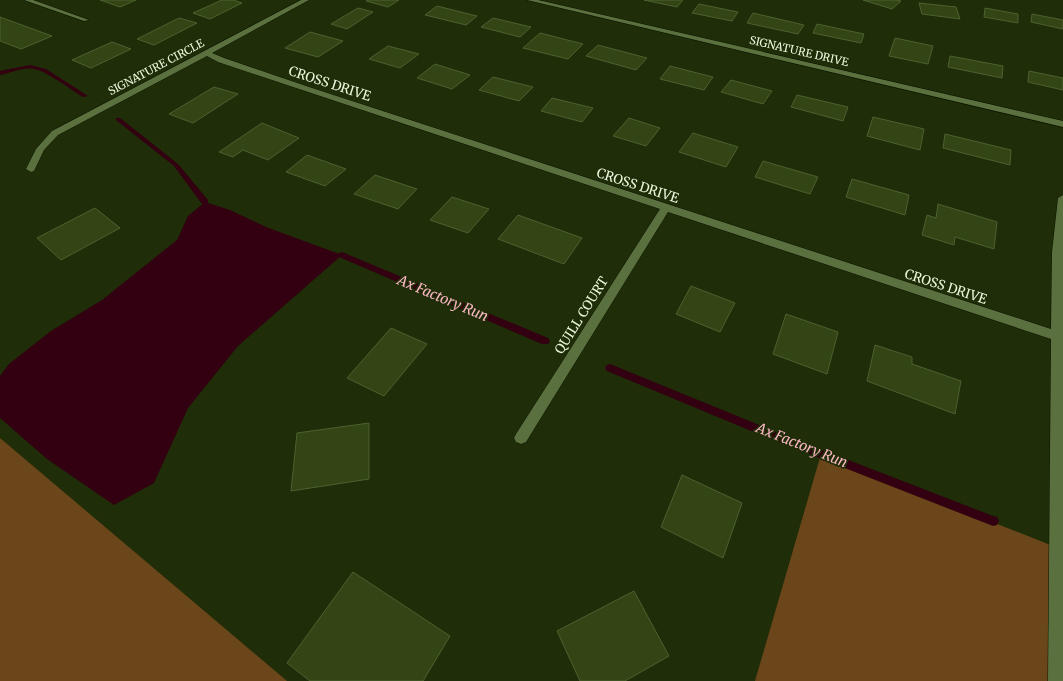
<svg xmlns="http://www.w3.org/2000/svg" width="1063" height="681" viewBox="0 0 1063 681" font-family="Merriweather,serif">
<rect width="100%" height="100%" fill="#1f2d08"/>
<path fill="#6b461a" d="M 0,438 L 287,681 L 0,681 Z
M 821,454 L 1063,550 L 1063,681 L 755,681 Z"/>
<path fill="#320010" d="M 205,202 L 230,210 L 266,227 L 342,255 L 238,346 L 188,408 L 154,483 L 114,505 L 47,459 L 0,418 L 0,376 L 9,364 L 51,331 L 102,300 L 177,240 L 188,216 Z"/>
<g fill="none" stroke-linecap="round" stroke-linejoin="round">
<path fill="#320010" fill-rule="evenodd" d="M 30,65 L 46,69 L 88,96 L 83,97 C 71,90 47,71 34,69 C 23,67 11,73 0,75 L 0,71 Z
M 116,118 L 120,118 L 178,164 L 208,200 L 208,204 L 202,204 L 174,166 L 116,120 Z
M 342,252 L 548,338 L 550,341 L 548,344 L 542,344 L 339,257 L 338,255 L 339,253 Z
M 610,364 L 776,432 L 993,516 L 997,517 L 999,521 L 997,525 L 993,526 L 768,438 L 607,371 L 605,368 L 607,365 Z"/>
</g>
<path fill="#334514" stroke="#4d6130" d="M 100,0 L 136,0 L 120,7 Z
M 222,0 L 233,0 L 242,3 L 210,19 L 193,13 Z
M 368,0 L 399,0 L 388,7 L 366,1 Z
M 644,0 L 683,0 L 677,7 Z
M 863,0 L 896,0 L 901,1 L 892,9 Z
M 919,3 L 956,7 L 960,19 L 922,14 Z
M 699,4 L 738,12 L 732,21 L 692,13 Z
M 437,6 L 477,16 L 466,25 L 425,15 Z
M 358,8 L 373,12 L 347,29 L 331,24 Z
M 985,8 L 1018,14 L 1018,23 L 984,17 Z
M 753,13 L 804,25 L 798,34 L 747,23 Z
M 1032,14 L 1063,20 L 1063,29 L 1031,22 Z
M 0,17 L 52,36 L 21,49 L 0,41 Z
M 179,18 L 197,23 L 154,45 L 137,39 Z
M 493,18 L 531,27 L 520,37 L 481,27 Z
M 817,24 L 864,34 L 861,43 L 813,33 Z
M 310,32 L 343,41 L 318,57 L 285,48 Z
M 540,33 L 583,44 L 568,59 L 523,48 Z
M 895,38 L 933,46 L 928,64 L 889,56 Z
M 112,42 L 131,49 L 91,68 L 72,60 Z
M 598,45 L 647,58 L 636,70 L 586,56 Z
M 388,46 L 419,54 L 400,68 L 369,59 Z
M 950,56 L 1003,66 L 1002,78 L 948,67 Z
M 435,64 L 470,75 L 452,89 L 417,78 Z
M 670,66 L 713,77 L 704,90 L 660,79 Z
M 1029,71 L 1063,78 L 1063,90 L 1028,82 Z
M 493,77 L 533,87 L 519,101 L 479,90 Z
M 731,80 L 772,91 L 763,104 L 721,92 Z
M 214,87 L 238,94 L 193,123 L 169,114 Z
M 797,95 L 848,107 L 843,121 L 791,107 Z
M 552,98 L 593,108 L 582,122 L 541,111 Z
M 873,117 L 924,129 L 920,150 L 867,136 Z
M 629,118 L 660,128 L 646,146 L 613,136 Z
M 262,123 L 299,138 L 268,160 L 243,150 L 233,157 L 219,152 Z
M 693,133 L 738,147 L 726,167 L 679,152 Z
M 945,134 L 1011,150 L 1010,165 L 943,148 Z
M 307,155 L 346,169 L 325,186 L 286,172 Z
M 763,161 L 818,177 L 810,194 L 755,177 Z
M 375,175 L 417,189 L 398,209 L 354,194 Z
M 852,179 L 909,195 L 905,215 L 846,197 Z
M 452,197 L 489,209 L 468,233 L 430,220 Z
M 938,204 L 997,222 L 994,249 L 955,237 L 954,245 L 922,235 L 927,215 L 936,218 Z
M 95,208 L 120,228 L 61,260 L 37,238 Z
M 518,215 L 582,238 L 564,264 L 498,239 Z
M 691,286 L 735,303 L 720,332 L 676,314 Z
M 786,314 L 838,332 L 827,374 L 773,354 Z
M 391,328 L 427,344 L 384,396 L 347,378 Z
M 875,345 L 912,357 L 912,364 L 961,381 L 955,414 L 867,381 Z
M 369,423 L 369,479 L 291,491 L 297,433 Z
M 682,475 L 742,503 L 723,558 L 661,527 Z
M 353,572 L 450,636 L 423,681 L 310,681 L 287,663 Z
M 634,591 L 669,656 L 625,681 L 580,681 L 557,631 Z"/>
<g fill="none" stroke-linecap="round" stroke-linejoin="round">
<defs>
<path id="minor" d="M 24,0 L 33,0 L 89,20 L 84,21 Z
M 301,0 L 309,0 L 212,53 L 224,58 L 309,87 L 1051,329 L 1052,252 L 1058,198 L 1063,195 L 1063,681 L 1048,681 L 1051,339 L 668,212 L 526,442 L 521,444 L 516,442 L 514,438 L 516,434 L 660,209 L 218,62 L 207,56 L 58,135 L 44,150 L 34,171 L 31,172 L 26,169 L 36,149 L 52,131 Z
M 527,0 L 538,0 L 1063,121 L 1063,127 Z"/>
</defs>
<use href="#minor" stroke="#0b1400" stroke-width="1"/>
<use href="#minor" fill="#5b703f" fill-rule="evenodd"/>
</g>
<g text-anchor="middle" stroke-width="3.5" stroke-linejoin="round" paint-order="stroke">
<g font-size="11" fill="#eaf7dc" stroke="#1f2d08">
<text transform="translate(799 51) rotate(13)" y="4">SIGNATURE DRIVE</text>
<text transform="translate(156 67) rotate(-28)" y="4">SIGNATURE CIRCLE</text>
</g>
<g font-size="13" fill="#eaf7dc" stroke="#1f2d08">
<text transform="translate(330 83) rotate(18)" y="5">CROSS DRIVE</text>
<text transform="translate(638 185) rotate(18)" y="5">CROSS DRIVE</text>
<text transform="translate(946 286) rotate(18)" y="5">CROSS DRIVE</text>
<text transform="translate(581 315) rotate(-58)" y="5">QUILL COURT</text>
</g>
<g font-size="14" font-style="italic" fill="#fab7c3" stroke="#1f2d08">
<text transform="translate(443 298) rotate(23)" y="5">Ax Factory Run</text>
<text transform="translate(802 445) rotate(22)" y="5">Ax Factory Run</text>
</g>
</g>
</svg>
